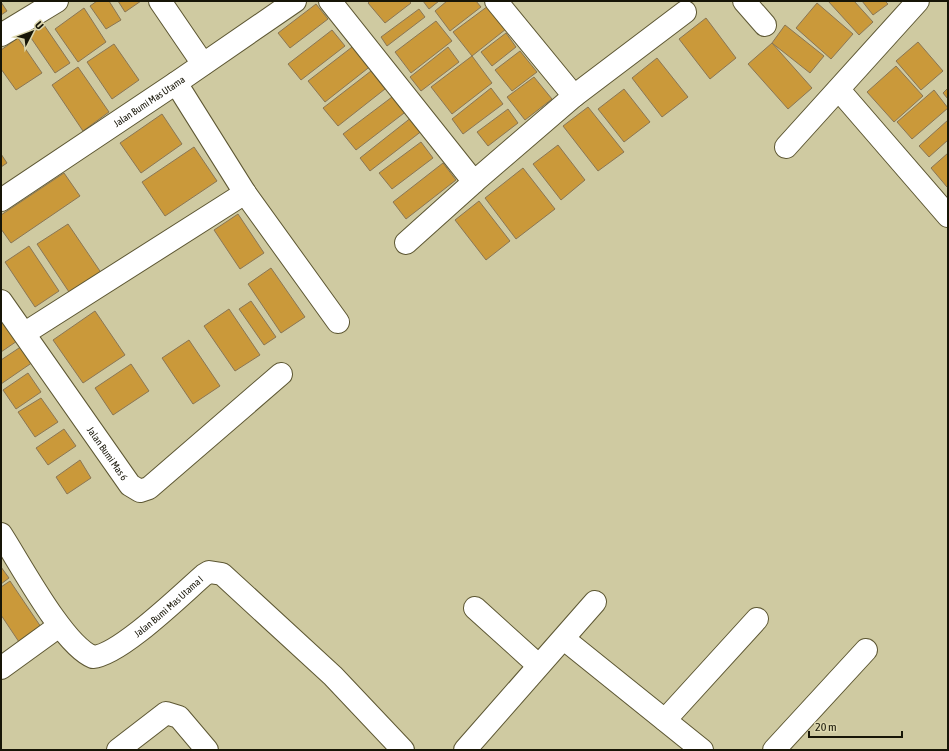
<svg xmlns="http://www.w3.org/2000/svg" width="949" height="751" viewBox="0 0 949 751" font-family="'Asap Condensed',sans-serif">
<rect width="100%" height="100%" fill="#cfcaa1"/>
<path fill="#ca993a" stroke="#8a7654" d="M 97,1 L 109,1 L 121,20 L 106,29 L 90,6 Z
M 118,1 L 141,1 L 125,12 Z
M 370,1 L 409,1 L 411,3 L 385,23 L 368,3 Z
M 423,1 L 439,1 L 429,9 Z
M 447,1 L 476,1 L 481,7 L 450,31 L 435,11 Z
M 828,1 L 854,1 L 873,22 L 859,35 Z
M 862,1 L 885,1 L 888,4 L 873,15 Z
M 1,2 L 7,11 L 1,15 Z
M 817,3 L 853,34 L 831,59 L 796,28 Z
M 316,4 L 328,19 L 290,48 L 278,33 Z
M 488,6 L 506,29 L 472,56 L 453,32 Z
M 84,8 L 106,42 L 78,62 L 55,29 Z
M 419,9 L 425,17 L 387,46 L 381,37 Z
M 706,18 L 736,58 L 710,79 L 679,39 Z
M 436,21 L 452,41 L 411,73 L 395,52 Z
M 44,25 L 70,63 L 55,73 L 29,35 Z
M 785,25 L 824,56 L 810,73 L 772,43 Z
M 332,30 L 345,46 L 301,80 L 288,64 Z
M 506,33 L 516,47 L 492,66 L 481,52 Z
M 18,38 L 42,73 L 16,90 L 1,69 L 1,50 Z
M 918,42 L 943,71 L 921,90 L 896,61 Z
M 772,43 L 812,88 L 788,109 L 748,64 Z
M 114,44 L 139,80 L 112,99 L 87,62 Z
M 356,44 L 372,65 L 325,102 L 308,81 Z
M 448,47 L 459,62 L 421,91 L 410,77 Z
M 520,51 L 537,72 L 512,91 L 495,70 Z
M 472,56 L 492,83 L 452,114 L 431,87 Z
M 657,58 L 688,97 L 662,117 L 632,78 Z
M 896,66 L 923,96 L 894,122 L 867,92 Z
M 78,67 L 109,112 L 83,131 L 52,85 Z
M 371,71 L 385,89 L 338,126 L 323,108 Z
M 534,77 L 552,99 L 525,120 L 507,97 Z
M 491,88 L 503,104 L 463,134 L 452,119 Z
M 948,88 L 948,99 L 943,93 Z
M 624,89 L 650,122 L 624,142 L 598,109 Z
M 934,90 L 948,108 L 912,139 L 897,122 Z
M 396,94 L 408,110 L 356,150 L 343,134 Z
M 588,107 L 624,152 L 598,171 L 563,126 Z
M 508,109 L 518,123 L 488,146 L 477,132 Z
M 162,114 L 182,144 L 141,173 L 120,143 Z
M 412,117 L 423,130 L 370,171 L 360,158 Z
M 948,120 L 948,140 L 929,157 L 919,146 Z
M 421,142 L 433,158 L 392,189 L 379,173 Z
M 558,145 L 585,180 L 561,200 L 533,164 Z
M 194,147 L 217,181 L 165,216 L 142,182 Z
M 948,153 L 948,186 L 947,187 L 931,168 Z
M 1,154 L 7,163 L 1,167 Z
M 443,163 L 456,180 L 406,219 L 393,202 Z
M 523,168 L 555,209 L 516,239 L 485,198 Z
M 64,173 L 80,196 L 11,243 L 1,229 L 1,215 Z
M 479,201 L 510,241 L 486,260 L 455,220 Z
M 238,214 L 264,253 L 240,269 L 214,230 Z
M 68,224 L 102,274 L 71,295 L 37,244 Z
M 29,246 L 59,291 L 35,307 L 5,262 Z
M 271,268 L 305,317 L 281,333 L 248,284 Z
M 251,301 L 276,337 L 264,345 L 239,309 Z
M 229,309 L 260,355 L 235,371 L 204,326 Z
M 95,311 L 125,355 L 83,383 L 53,340 Z
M 1,315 L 20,339 L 1,352 Z
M 189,340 L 220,386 L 193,404 L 162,358 Z
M 22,346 L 33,362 L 1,384 L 1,360 Z
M 131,364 L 149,391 L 113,415 L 95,388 Z
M 28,373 L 41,392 L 16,409 L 3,390 Z
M 41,398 L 58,422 L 35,437 L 18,412 Z
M 64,429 L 76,446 L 48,465 L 36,448 Z
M 80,460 L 91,478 L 67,494 L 56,477 Z
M 1,567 L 9,578 L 1,584 Z
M 10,581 L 41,627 L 19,642 L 1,615 L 1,587 Z"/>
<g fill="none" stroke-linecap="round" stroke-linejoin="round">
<defs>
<g id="minor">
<path d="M 160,1 L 203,64"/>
<path d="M 330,1 L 474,182 L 574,96 L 685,12"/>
<path d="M 496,1 L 574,96"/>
<path d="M 744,1 L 765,25"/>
<path d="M 1,35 L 57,1"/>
<path d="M 176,83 L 245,193 L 338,322"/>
<path d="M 839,90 L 948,216"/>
<path d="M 786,147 L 918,1"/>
<path id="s1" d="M 1,200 L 176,83 L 295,1"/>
<path d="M 406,243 L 474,182"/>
<path id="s2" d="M 1,301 L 130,485 L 140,491 L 149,488 L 281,374"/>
<path d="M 25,333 L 245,193"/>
<path id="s3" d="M 1,534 C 20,563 63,645 93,657 C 120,655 182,594 204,575 L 209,572 L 222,574 L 333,676 L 403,750"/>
<path d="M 475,608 L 538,665"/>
<path d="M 564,639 L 702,750"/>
<path d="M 1,668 L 59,626"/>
<path d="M 665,720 L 757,619"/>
<path d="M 118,750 L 166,713 L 179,717 L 207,750"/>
<path d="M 465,750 L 595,602"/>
<path d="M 774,750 L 866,650"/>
</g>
</defs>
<use href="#minor" stroke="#5d5733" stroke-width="24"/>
<use href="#minor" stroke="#fff" stroke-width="22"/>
</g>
<g text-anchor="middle" stroke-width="3" stroke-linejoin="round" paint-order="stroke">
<g font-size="10" fill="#171507" stroke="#dcd7ae">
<text dy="4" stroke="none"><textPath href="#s1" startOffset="178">Jalan Bumi Mas Utama</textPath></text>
<text dy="4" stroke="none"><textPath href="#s2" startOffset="186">Jalan Bumi Mas 6</textPath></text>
<text dy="4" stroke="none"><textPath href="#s3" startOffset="247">Jalan Bumi Mas Utama I</textPath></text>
</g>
</g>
<rect width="949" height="751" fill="none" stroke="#171507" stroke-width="4"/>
<g transform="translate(32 32) rotate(48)" stroke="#dcd7ae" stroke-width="3" paint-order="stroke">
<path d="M0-3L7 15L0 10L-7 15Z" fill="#171507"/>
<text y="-6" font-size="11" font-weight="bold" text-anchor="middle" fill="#171507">U</text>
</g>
<path d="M809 731v6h93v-6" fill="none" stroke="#171507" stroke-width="2"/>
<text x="815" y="731" font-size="12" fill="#171507" stroke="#dcd7ae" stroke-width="3" paint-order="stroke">20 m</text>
</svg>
